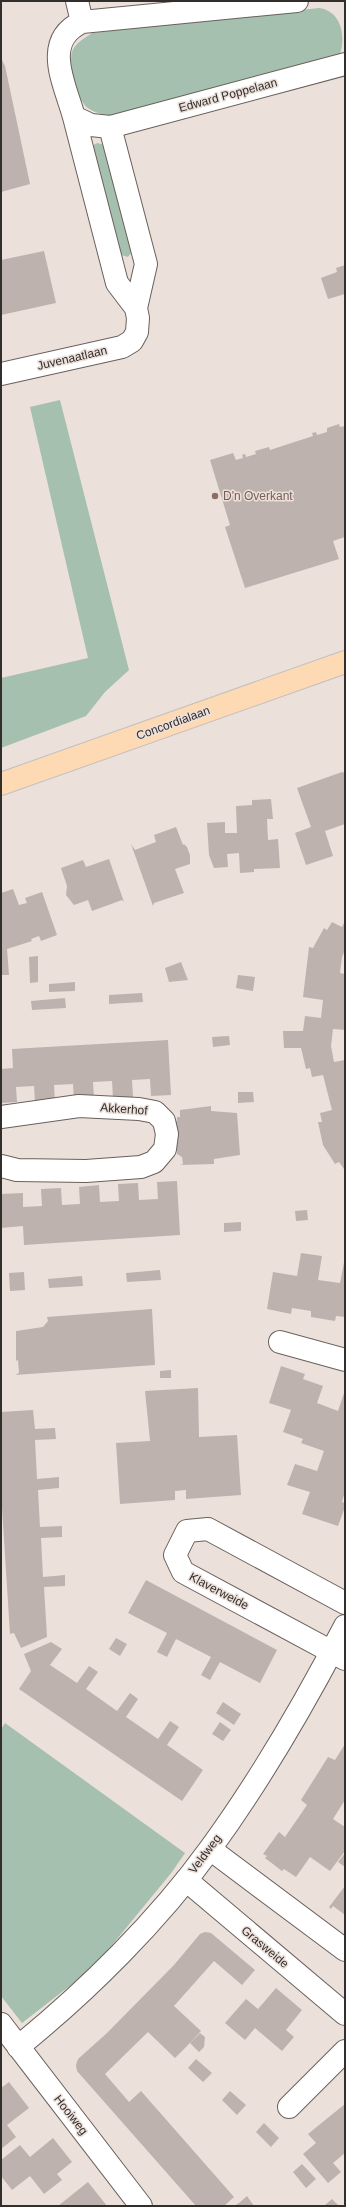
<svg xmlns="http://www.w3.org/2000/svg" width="346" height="2207" viewBox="0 0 346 2207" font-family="Arial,sans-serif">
<rect width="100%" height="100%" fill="#ece0db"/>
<path fill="#a5c0ae" d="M 319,8 C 341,11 346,35 340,54 L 112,116 C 104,115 95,113 88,108 C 77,100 68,66 72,52 C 75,43 85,38 92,33 Z
M 97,143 L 105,145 L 134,249 L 128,257 L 118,254 L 92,146 Z
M 60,400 L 129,670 L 105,692 L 86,716 L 1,748 L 1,678 L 88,658 L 30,407 Z
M 5,1723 L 185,1853 L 172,1872 L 94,1967 L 22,2023 L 1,1996 L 1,1729 Z"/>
<path fill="#bdb2ae" d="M 1,58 L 5,66 L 30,184 L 1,192 Z
M 44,251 L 56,303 L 1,315 L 1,260 Z
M 345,265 L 345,294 L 328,299 L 321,278 L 337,272 L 336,268 Z
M 339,424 L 340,427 L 345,426 L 345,537 L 333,541 L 339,559 L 245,588 L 225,527 L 230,525 L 210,460 L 233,453 L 236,460 L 243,458 L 242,455 L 245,454 L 246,457 L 256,454 L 255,451 L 269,447 L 270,450 L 313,436 L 312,433 L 316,432 L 317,435 L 327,432 L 327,428 Z
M 342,772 L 345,773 L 345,824 L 325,831 L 333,856 L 306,865 L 295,833 L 311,827 L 297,788 Z
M 271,799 L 273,819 L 267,819 L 268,840 L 278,839 L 280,868 L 254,869 L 254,872 L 240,873 L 239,853 L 227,854 L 228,867 L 214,868 L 209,855 L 207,823 L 225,822 L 225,833 L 237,833 L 236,806 L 252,805 L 252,800 Z
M 176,827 L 183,845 L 184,844 L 187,847 L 190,855 L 190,864 L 175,869 L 184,893 L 154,903 L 153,906 L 131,844 L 135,850 L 156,842 L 154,835 Z
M 109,859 L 124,902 L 122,900 L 92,911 L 88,900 L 74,905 L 66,895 L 67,886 L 61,868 L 83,860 L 86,867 Z
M 13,889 L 19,905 L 27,903 L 25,898 L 42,892 L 57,935 L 41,941 L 39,936 L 31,939 L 32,941 L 7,949 L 9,975 L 1,975 L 1,893 Z
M 345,921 L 345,950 L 342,957 L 340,973 L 345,974 L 345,1030 L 333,1029 L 331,1046 L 334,1062 L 345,1060 L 344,1169 L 339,1162 L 335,1164 L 323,1145 L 318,1122 L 322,1122 L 320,1113 L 332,1110 L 323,1075 L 312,1077 L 310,1068 L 306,1069 L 301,1048 L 284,1048 L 283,1031 L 303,1031 L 305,1016 L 321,1018 L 323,1000 L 303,997 L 309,947 L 313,948 L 324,928 L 327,930 L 332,922 L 342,927 Z
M 38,956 L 38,982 L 30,983 L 29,957 Z
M 181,962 L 188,980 L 169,982 L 165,968 Z
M 238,975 L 255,977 L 253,991 L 236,988 Z
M 75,982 L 75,991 L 49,992 L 49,984 Z
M 142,993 L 143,1002 L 109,1004 L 109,995 Z
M 65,998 L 66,1008 L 32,1010 L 31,1001 Z
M 229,1036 L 230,1045 L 213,1047 L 212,1037 Z
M 168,1040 L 171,1095 L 151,1096 L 150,1079 L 132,1080 L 133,1097 L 113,1098 L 112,1081 L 93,1082 L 94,1099 L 74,1101 L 73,1084 L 54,1085 L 55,1102 L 35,1103 L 34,1086 L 16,1087 L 17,1102 L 1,1103 L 1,1069 L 13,1068 L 12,1049 Z
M 238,1092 L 253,1092 L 254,1102 L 238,1103 Z
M 211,1106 L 211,1111 L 237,1113 L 240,1155 L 214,1159 L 214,1164 L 180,1165 L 183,1164 L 182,1157 L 177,1154 L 175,1121 L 177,1121 L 177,1117 L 180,1117 L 180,1110 Z
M 177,1181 L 180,1235 L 24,1245 L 23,1226 L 1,1228 L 1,1194 L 23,1193 L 23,1207 L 42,1206 L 41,1189 L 61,1188 L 62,1205 L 80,1204 L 79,1187 L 99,1185 L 100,1202 L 119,1201 L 118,1184 L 138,1183 L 139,1200 L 158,1199 L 157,1182 Z
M 307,1210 L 308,1220 L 296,1221 L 295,1211 Z
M 241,1222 L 241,1231 L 224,1232 L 224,1223 Z
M 301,1253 L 322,1256 L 318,1280 L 340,1283 L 345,1257 L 345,1317 L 336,1316 L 335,1321 L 311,1317 L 311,1311 L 292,1308 L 291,1314 L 267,1309 L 273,1272 L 297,1276 Z
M 160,1270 L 161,1280 L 127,1282 L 126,1273 Z
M 24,1272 L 25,1290 L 10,1291 L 9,1273 Z
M 82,1276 L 83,1286 L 49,1288 L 48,1279 Z
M 152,1309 L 155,1365 L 15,1375 L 19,1373 L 18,1360 L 16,1361 L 16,1331 L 43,1327 L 48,1321 L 47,1317 Z
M 281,1366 L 305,1374 L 303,1379 L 323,1386 L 317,1403 L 338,1411 L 345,1390 L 345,1491 L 342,1502 L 345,1503 L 345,1507 L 338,1526 L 302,1514 L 310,1492 L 287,1485 L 295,1464 L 317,1471 L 324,1451 L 301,1443 L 303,1439 L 283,1432 L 291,1410 L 269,1403 Z
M 171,1370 L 171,1378 L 160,1378 L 160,1371 Z
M 198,1388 L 199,1437 L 237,1435 L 241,1495 L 186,1499 L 186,1490 L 175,1491 L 175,1500 L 120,1504 L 116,1443 L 150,1441 L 145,1391 Z
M 33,1410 L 35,1429 L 55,1428 L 56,1439 L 35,1440 L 37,1479 L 59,1477 L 59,1488 L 38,1490 L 40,1527 L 62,1526 L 62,1537 L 41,1538 L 43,1577 L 65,1575 L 65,1586 L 44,1587 L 47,1637 L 21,1648 L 14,1633 L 10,1634 L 1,1492 L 1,1412 Z
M 146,1580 L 277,1650 L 260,1683 L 220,1662 L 210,1680 L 201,1675 L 211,1657 L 176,1639 L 167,1657 L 157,1652 L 167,1633 L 128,1613 Z
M 116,1638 L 127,1644 L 120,1656 L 109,1649 Z
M 51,1642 L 62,1649 L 50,1665 L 77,1683 L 89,1666 L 98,1672 L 86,1689 L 117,1711 L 130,1693 L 138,1699 L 126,1717 L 158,1739 L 170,1721 L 179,1727 L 167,1745 L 203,1770 L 182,1801 L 19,1689 L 31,1671 L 24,1654 Z
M 223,1702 L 241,1714 L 234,1725 L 216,1713 Z
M 220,1722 L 231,1730 L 223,1741 L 212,1734 Z
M 345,1744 L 345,1800 L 333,1819 L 345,1827 L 345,1851 L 330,1871 L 310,1857 L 296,1877 L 284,1869 L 282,1871 L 265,1858 L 267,1856 L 263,1854 L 279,1832 L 285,1837 L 307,1805 L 301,1800 L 328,1757 L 335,1760 Z
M 345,1853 L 345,1867 L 338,1862 Z
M 345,1886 L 345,1915 L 333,1906 L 331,1909 L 329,1907 Z
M 205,1932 L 211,1933 L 255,1970 L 242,1985 L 214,1961 L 174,2006 L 201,2031 L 188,2045 L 175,2058 L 148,2032 L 105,2074 L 129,2102 L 141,2091 L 234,2197 L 224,2206 L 196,2206 L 77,2071 L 76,2065 L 78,2059 L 107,2033 L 174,1965 L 200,1934 Z
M 276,1988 L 302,2010 L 286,2030 L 294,2037 L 282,2051 L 255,2028 L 245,2040 L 225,2023 L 246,1999 L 258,2009 Z
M 200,2033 L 205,2037 L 204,2047 L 199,2052 L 190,2043 Z
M 196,2059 L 212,2073 L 203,2082 L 188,2068 Z
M 9,2082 L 29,2108 L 7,2125 L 16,2137 L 1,2149 L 1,2088 Z
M 230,2091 L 246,2105 L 237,2115 L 222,2100 Z
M 345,2104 L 345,2153 L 333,2163 L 341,2172 L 328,2183 L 303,2154 L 316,2143 L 308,2134 Z
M 264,2123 L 279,2138 L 271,2147 L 256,2132 Z
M 53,2138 L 72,2162 L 57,2174 L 62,2180 L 44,2194 L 30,2176 L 12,2190 L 1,2176 L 1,2160 L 20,2145 L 30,2157 Z
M 302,2164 L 316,2179 L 306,2188 L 293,2172 Z
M 88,2182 L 107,2206 L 58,2206 Z
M 247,2196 L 254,2206 L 234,2206 L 239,2203 Z
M 332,2199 L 339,2206 L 324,2206 Z"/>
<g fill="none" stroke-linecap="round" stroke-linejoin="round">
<defs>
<path id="minor" d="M 77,1 L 82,22
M 74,117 L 117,283 L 136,308
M 110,127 L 91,125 L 74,117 C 65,84 41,41 82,22 L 297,1
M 1,374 L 122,347 L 132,341 L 137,332 L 138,318 L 136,308 L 146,264 L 110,127 L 345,64
M 1,1117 L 79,1106 L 139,1109 L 155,1112 L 164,1121 L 167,1134 L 165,1149 L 154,1162 L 141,1167 L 86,1171 L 17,1170 L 1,1166
M 280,1342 L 345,1360
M 345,1603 L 208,1529 L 187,1531 L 175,1555 L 183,1572 L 345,1659
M 210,1849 L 345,1950
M 186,1880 L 345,2014
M 1,2024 L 141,2206
M 18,2047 C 87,1991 158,1921 210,1849 C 261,1779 305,1703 345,1626
M 289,2107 L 345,2051"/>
<path id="major" d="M 1,784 L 345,662"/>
</defs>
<use href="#minor" stroke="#69605c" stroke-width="24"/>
<use href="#major" stroke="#c2c0c0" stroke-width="24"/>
<use href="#minor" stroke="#fff" stroke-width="22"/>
<use href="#major" stroke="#fdd9b4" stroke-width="22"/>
</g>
<circle fill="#8d6e63" stroke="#ece0db" stroke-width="1.5" cx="215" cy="496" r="4"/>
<g text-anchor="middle" stroke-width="3" stroke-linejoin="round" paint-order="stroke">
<g font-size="12" fill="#322e2c" stroke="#ece0db">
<text transform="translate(228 95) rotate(-15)" y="4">Edward Poppelaan</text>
<text transform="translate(72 358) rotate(-13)" y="4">Juvenaatlaan</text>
<text transform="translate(173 723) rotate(-20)" y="4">Concordialaan</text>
<text transform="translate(124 1109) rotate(4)" y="4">Akkerhof</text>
<text transform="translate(219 1591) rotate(28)" y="4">Klaverweide</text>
<text transform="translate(205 1854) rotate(-53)" y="4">Veldweg</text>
<text transform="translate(265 1947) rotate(40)" y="4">Grasweide</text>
<text transform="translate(71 2115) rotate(52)" y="4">Hooiweg</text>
</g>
<g font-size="12" fill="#785e54" stroke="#ece0db" text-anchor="start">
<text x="223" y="500">D'n Overkant</text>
</g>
</g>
<rect width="346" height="2207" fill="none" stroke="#322e2c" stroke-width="4"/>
</svg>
